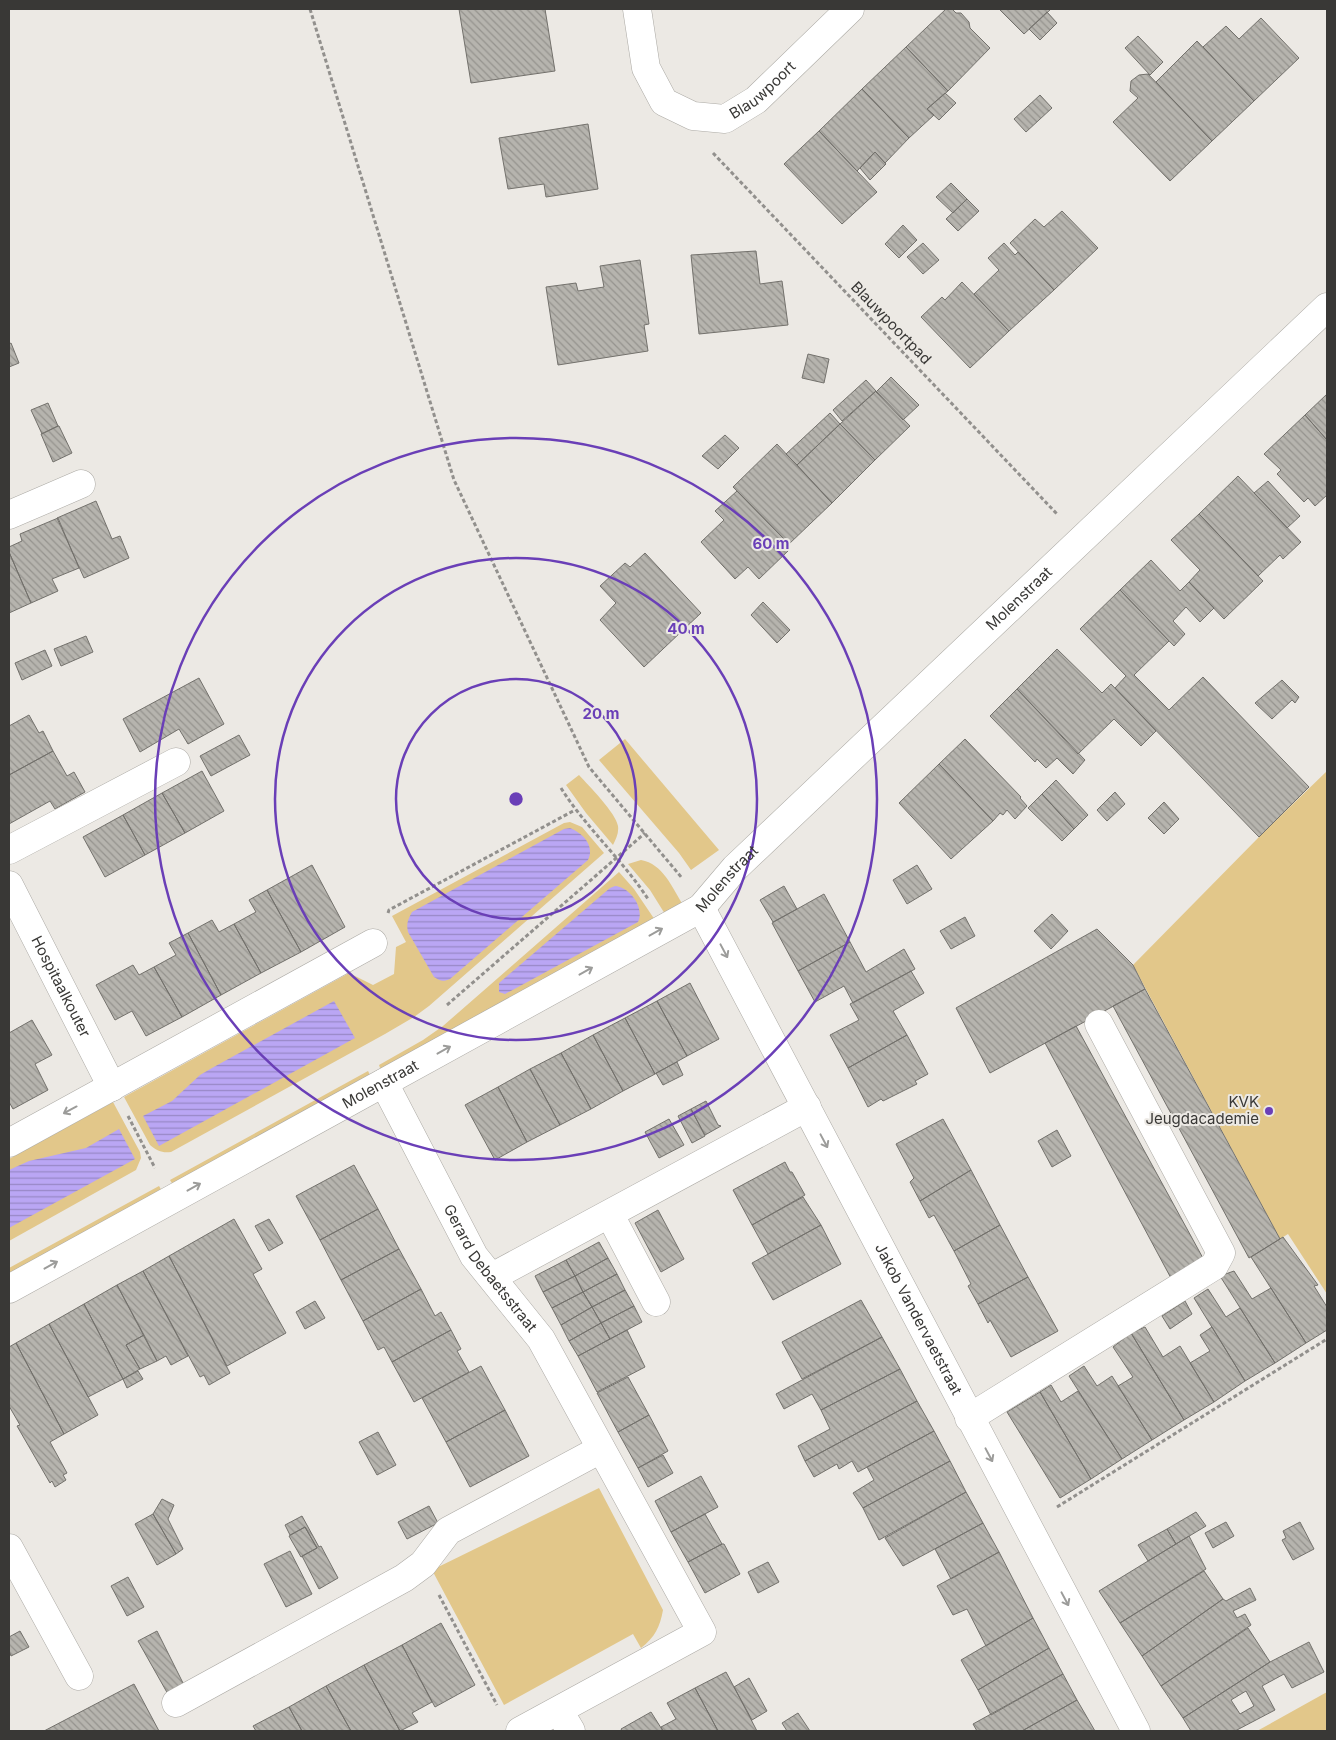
<svg xmlns="http://www.w3.org/2000/svg" width="1336" height="1740" viewBox="0 0 1336 1740" font-family="Inter,sans-serif">
<defs>
<pattern id="water-rules" width="6" height="5" patternUnits="userSpaceOnUse" patternTransform="scale(1.25)"><rect width="6" height="5" fill="#baa6f4"/><path d="M0 2.5h6" fill="none" stroke="#9888c6"/></pattern>
<pattern id="building-back-hatch" width="6" height="6" patternUnits="userSpaceOnUse" patternTransform="scale(1.25)"><rect width="6" height="6" fill="#b6b4ae"/><path d="M-1 5l2 2M0 0l6 6M5-1l2 2" fill="none" stroke="#95938e"/></pattern>
</defs>
<rect width="100%" height="100%" fill="#ece9e4"/>
<path fill="#e2c78a" d="M 625,739 L 719,850 L 691,870 L 679,853 L 599,760 Z
M 1327,771 L 1327,1294 L 1288,1234 L 1280,1239 L 1133,965 L 1259,837 Z
M 579,775 C 589,786 616,813 618,826 C 619,833 616,839 613,845 L 586,813 L 566,785 Z
M 570,822 L 582,827 L 604,853 L 429,1006 L 414,1017 L 385,1034 L 171,1152 C 162,1153 157,1151 150,1145 L 124,1097 L 349,973 L 373,985 L 394,974 L 396,947 L 406,942 L 392,916 L 564,823 Z
M 641,860 C 663,864 672,887 683,905 L 665,914 L 650,890 L 628,864 Z
M 619,872 L 634,889 L 655,920 L 381,1071 L 379,1065 L 423,1040 L 443,1026 Z
M 368,1071 L 371,1077 L 173,1185 L 170,1180 Z
M 113,1102 L 140,1152 L 141,1158 L 136,1170 L 9,1241 L 9,1159 Z
M 159,1186 L 162,1191 L 9,1275 L 9,1268 Z
M 599,1488 L 663,1610 C 660,1627 655,1637 641,1648 L 633,1634 L 504,1705 L 432,1570 Z
M 1327,1692 L 1327,1731 L 1257,1731 Z"/>
<path fill="url(#water-rules)" d="M 570,828 C 583,833 595,846 588,860 L 450,979 C 443,982 440,981 434,977 L 408,932 C 406,924 408,919 412,912 L 564,829 Z
M 615,886 C 630,887 645,908 638,922 L 505,994 L 499,992 L 499,983 L 610,888 Z
M 334,1001 L 355,1038 L 159,1146 L 143,1116 L 172,1101 L 200,1075 L 212,1068 Z
M 119,1129 L 135,1159 L 9,1228 L 9,1170 L 29,1161 L 86,1148 Z"/>
<path fill="url(#building-back-hatch)" stroke="#73716c" fill-rule="evenodd" d="M 459,9 L 545,9 L 555,71 L 471,83 Z
M 946,9 L 952,9 L 956,13 L 961,13 L 969,22 L 970,28 L 990,48 L 948,91 L 906,47 Z
M 999,9 L 1051,9 L 1024,34 Z
M 1047,12 L 1057,23 L 1040,40 L 1029,29 Z
M 1261,18 L 1299,58 L 1254,101 L 1203,47 L 1226,26 L 1239,39 Z
M 1138,36 L 1163,62 L 1150,75 L 1125,48 Z
M 1197,41 L 1254,101 L 1212,141 L 1156,82 Z
M 906,47 L 948,91 L 927,109 L 934,115 L 909,138 L 862,89 Z
M 1148,74 L 1212,141 L 1170,181 L 1113,122 L 1138,98 L 1130,91 L 1131,81 L 1139,75 Z
M 862,89 L 909,138 L 885,163 L 875,152 L 857,171 L 819,131 Z
M 945,93 L 956,103 L 939,120 L 927,109 Z
M 1040,95 L 1052,108 L 1026,132 L 1014,119 Z
M 588,124 L 598,189 L 546,197 L 544,184 L 508,189 L 499,138 Z
M 819,131 L 877,192 L 842,224 L 784,164 Z
M 875,152 L 886,164 L 870,180 L 860,168 Z
M 951,183 L 967,199 L 953,213 L 936,197 Z
M 967,199 L 979,211 L 958,231 L 946,219 Z
M 1062,211 L 1098,248 L 1054,290 L 1010,243 L 1035,219 L 1044,227 Z
M 903,225 L 917,240 L 899,258 L 885,244 Z
M 923,243 L 939,260 L 923,274 L 907,257 Z
M 1004,243 L 1015,255 L 1018,252 L 1054,290 L 1009,331 L 974,294 L 999,270 L 988,258 Z
M 756,251 L 760,284 L 782,281 L 788,325 L 699,334 L 691,255 Z
M 640,260 L 649,324 L 644,325 L 648,351 L 558,365 L 546,287 L 576,283 L 578,291 L 604,287 L 600,266 Z
M 962,282 L 1009,331 L 970,368 L 921,317 L 942,297 L 945,300 Z
M 11,343 L 19,363 L 9,367 L 9,344 Z
M 808,354 L 829,359 L 824,383 L 802,378 Z
M 891,377 L 919,405 L 903,420 L 876,392 Z
M 866,380 L 876,391 L 842,421 L 833,410 Z
M 876,391 L 910,426 L 875,460 L 840,424 Z
M 1327,394 L 1327,440 L 1305,415 Z
M 48,403 L 58,426 L 42,434 L 31,410 Z
M 830,413 L 840,424 L 797,465 L 786,454 Z
M 1305,415 L 1327,440 L 1327,495 L 1315,506 L 1308,498 L 1304,502 L 1277,474 L 1281,470 L 1264,454 Z
M 840,424 L 875,460 L 832,503 L 797,465 Z
M 58,426 L 59,426 L 72,453 L 53,462 L 41,434 Z
M 725,435 L 739,448 L 718,469 L 702,456 Z
M 777,444 L 832,503 L 789,544 L 733,487 Z
M 1238,476 L 1301,542 L 1283,559 L 1280,555 L 1258,576 L 1199,514 Z
M 1268,481 L 1300,516 L 1287,528 L 1254,493 Z
M 737,491 L 789,544 L 786,547 L 789,550 L 759,579 L 748,567 L 735,579 L 701,542 L 724,520 L 715,511 Z
M 96,501 L 112,539 L 120,536 L 129,558 L 84,578 L 57,518 Z
M 1199,514 L 1263,581 L 1224,619 L 1189,582 L 1200,570 L 1171,540 Z
M 58,518 L 79,568 L 52,579 L 58,591 L 31,603 L 9,552 L 9,547 L 22,541 L 20,534 Z
M 9,552 L 31,603 L 9,613 Z
M 645,553 L 701,613 L 644,667 L 600,620 L 616,603 L 600,586 L 625,563 L 630,567 Z
M 1151,560 L 1180,591 L 1189,582 L 1214,608 L 1200,622 L 1186,607 L 1173,621 L 1185,634 L 1174,646 L 1120,590 Z
M 1120,590 L 1169,641 L 1134,675 L 1169,710 L 1203,677 L 1309,787 L 1259,837 L 1115,688 L 1126,676 L 1080,629 Z
M 763,602 L 790,630 L 777,643 L 751,615 Z
M 86,636 L 93,652 L 61,666 L 54,649 Z
M 1057,649 L 1102,693 L 1111,684 L 1156,731 L 1141,746 L 1114,719 L 1078,754 L 1017,689 Z
M 45,650 L 52,666 L 22,680 L 15,663 Z
M 199,678 L 224,724 L 188,744 L 179,729 L 140,752 L 123,719 Z
M 1282,680 L 1299,697 L 1295,703 L 1292,700 L 1272,719 L 1255,703 Z
M 1017,689 L 1085,760 L 1073,774 L 1057,758 L 1046,768 L 1037,759 L 1035,762 L 990,716 Z
M 29,715 L 39,733 L 43,731 L 53,751 L 9,775 L 9,726 Z
M 239,735 L 250,755 L 211,776 L 200,756 Z
M 965,739 L 1021,797 L 1020,798 L 1027,806 L 1015,819 L 1007,810 L 1003,815 L 1000,813 L 993,821 L 939,764 Z
M 53,751 L 67,776 L 74,772 L 85,792 L 55,809 L 50,801 L 9,824 L 9,775 Z
M 939,764 L 993,821 L 951,859 L 899,803 Z
M 202,771 L 224,811 L 185,833 L 162,793 Z
M 1056,780 L 1088,815 L 1074,829 L 1042,794 Z
M 1115,792 L 1125,804 L 1107,821 L 1097,810 Z
M 162,793 L 185,833 L 145,855 L 123,815 Z
M 1042,794 L 1074,829 L 1062,841 L 1028,808 Z
M 1164,802 L 1179,819 L 1164,834 L 1148,818 Z
M 123,815 L 145,855 L 105,877 L 83,837 Z
M 312,865 L 345,927 L 301,952 L 267,890 Z
M 917,865 L 932,889 L 907,904 L 893,880 Z
M 784,886 L 797,909 L 773,922 L 760,900 Z
M 267,890 L 301,952 L 261,973 L 234,924 L 256,912 L 249,900 Z
M 824,894 L 850,942 L 798,971 L 772,923 Z
M 1052,914 L 1068,931 L 1051,949 L 1034,931 Z
M 965,917 L 975,936 L 951,949 L 940,931 Z
M 212,920 L 219,932 L 234,924 L 261,973 L 221,995 L 188,933 Z
M 1097,929 L 1133,965 L 1145,989 L 990,1073 L 956,1008 Z
M 188,933 L 221,995 L 182,1017 L 154,967 L 176,955 L 169,943 Z
M 850,942 L 866,972 L 904,949 L 915,969 L 853,1003 L 844,986 L 815,1002 L 798,971 Z
M 133,965 L 139,975 L 154,967 L 182,1017 L 146,1036 L 132,1011 L 115,1020 L 96,985 Z
M 911,971 L 924,993 L 893,1011 L 907,1035 L 848,1068 L 830,1035 L 859,1020 L 850,1004 Z
M 690,983 L 719,1039 L 687,1056 L 657,1001 Z
M 1145,989 L 1280,1239 L 1249,1258 L 1113,1006 Z
M 657,1001 L 687,1056 L 655,1074 L 625,1018 Z
M 625,1018 L 655,1074 L 623,1091 L 593,1035 Z
M 32,1020 L 52,1055 L 35,1064 L 48,1090 L 13,1109 L 9,1102 L 9,1033 Z
M 1076,1026 L 1204,1260 L 1172,1280 L 1045,1043 Z
M 593,1035 L 623,1091 L 591,1109 L 561,1053 Z
M 907,1035 L 928,1074 L 915,1081 L 917,1084 L 883,1101 L 881,1099 L 868,1107 L 848,1068 Z
M 561,1053 L 591,1109 L 560,1125 L 530,1069 Z
M 677,1062 L 683,1075 L 663,1085 L 656,1073 Z
M 530,1069 L 560,1125 L 527,1142 L 498,1087 Z
M 498,1087 L 527,1142 L 495,1160 L 465,1105 Z
M 706,1101 L 718,1125 L 721,1126 L 705,1135 L 691,1109 Z
M 691,1109 L 705,1136 L 692,1143 L 678,1116 Z
M 669,1119 L 684,1145 L 659,1158 L 645,1132 Z
M 943,1119 L 971,1170 L 920,1201 L 910,1182 L 914,1178 L 896,1144 Z
M 1057,1130 L 1071,1156 L 1052,1167 L 1038,1141 Z
M 785,1162 L 790,1172 L 792,1172 L 805,1195 L 752,1225 L 733,1190 Z
M 354,1165 L 378,1209 L 320,1240 L 296,1196 Z
M 971,1170 L 1000,1225 L 954,1251 L 934,1215 L 929,1218 L 920,1201 Z
M 803,1197 L 821,1225 L 768,1254 L 752,1225 Z
M 378,1209 L 399,1249 L 341,1280 L 320,1240 Z
M 658,1210 L 684,1259 L 661,1272 L 635,1223 Z
M 234,1219 L 262,1269 L 253,1274 L 286,1333 L 227,1366 L 169,1256 Z
M 269,1219 L 283,1243 L 269,1251 L 255,1226 Z
M 821,1225 L 841,1264 L 773,1300 L 752,1263 Z
M 1000,1225 L 1028,1277 L 978,1304 L 968,1286 L 971,1284 L 954,1251 Z
M 1283,1237 L 1318,1285 L 1314,1286 L 1327,1307 L 1327,1330 L 1306,1343 L 1251,1257 Z
M 599,1242 L 608,1258 L 575,1276 L 566,1260 Z
M 399,1249 L 421,1289 L 363,1321 L 341,1280 Z
M 169,1256 L 230,1373 L 209,1385 L 204,1375 L 200,1377 L 143,1271 Z
M 608,1258 L 617,1274 L 583,1292 L 575,1276 Z
M 566,1260 L 575,1276 L 543,1292 L 535,1276 Z
M 143,1271 L 188,1356 L 171,1365 L 166,1356 L 157,1361 L 117,1285 Z
M 1234,1271 L 1252,1299 L 1271,1288 L 1306,1343 L 1275,1363 L 1220,1276 Z
M 617,1274 L 625,1290 L 592,1307 L 583,1292 Z
M 575,1276 L 583,1292 L 552,1308 L 543,1292 Z
M 1028,1277 L 1058,1331 L 1011,1357 L 990,1320 L 988,1323 L 978,1304 Z
M 117,1285 L 144,1335 L 126,1345 L 140,1369 L 123,1379 L 84,1304 Z
M 421,1289 L 435,1316 L 441,1312 L 451,1330 L 392,1362 L 384,1347 L 378,1350 L 363,1321 Z
M 1208,1289 L 1226,1317 L 1240,1308 L 1275,1363 L 1245,1381 L 1194,1298 Z
M 625,1290 L 634,1306 L 601,1323 L 592,1307 Z
M 583,1292 L 592,1307 L 561,1325 L 552,1308 Z
M 861,1300 L 882,1337 L 802,1379 L 782,1342 Z
M 315,1301 L 325,1318 L 305,1329 L 296,1312 Z
M 1185,1301 L 1192,1314 L 1170,1329 L 1162,1316 Z
M 84,1304 L 123,1379 L 88,1397 L 49,1324 Z
M 634,1306 L 642,1322 L 610,1339 L 601,1323 Z
M 592,1307 L 601,1323 L 569,1341 L 561,1325 Z
M 601,1323 L 610,1339 L 578,1356 L 569,1341 Z
M 49,1324 L 98,1415 L 64,1434 L 16,1343 Z
M 1145,1327 L 1163,1357 L 1180,1346 L 1214,1402 L 1184,1420 L 1131,1333 Z
M 1212,1327 L 1245,1381 L 1214,1402 L 1190,1363 L 1210,1351 L 1200,1335 Z
M 451,1330 L 461,1349 L 457,1351 L 469,1372 L 414,1402 L 392,1362 Z
M 627,1330 L 645,1367 L 597,1392 L 578,1356 Z
M 1131,1333 L 1184,1420 L 1152,1440 L 1118,1386 L 1133,1377 L 1113,1347 Z
M 144,1335 L 157,1361 L 140,1369 L 126,1345 Z
M 882,1337 L 900,1369 L 821,1410 L 812,1394 L 784,1409 L 776,1394 Z
M 16,1343 L 64,1434 L 50,1442 L 67,1473 L 63,1475 L 66,1480 L 55,1487 L 52,1481 L 50,1483 L 17,1426 L 20,1425 L 9,1406 L 9,1347 Z
M 481,1366 L 505,1410 L 446,1442 L 422,1398 Z
M 1084,1366 L 1097,1386 L 1112,1376 L 1152,1440 L 1122,1459 L 1069,1376 Z
M 900,1369 L 917,1401 L 805,1461 L 798,1446 L 830,1429 L 821,1410 Z
M 138,1371 L 143,1379 L 127,1388 L 123,1379 Z
M 628,1377 L 649,1415 L 618,1432 L 597,1393 Z
M 1051,1385 L 1061,1402 L 1078,1391 L 1122,1459 L 1091,1479 L 1040,1392 Z
M 1040,1392 L 1091,1479 L 1060,1498 L 1007,1412 Z
M 917,1401 L 934,1431 L 858,1472 L 852,1461 L 839,1469 L 837,1464 L 814,1477 L 805,1461 Z
M 505,1410 L 529,1456 L 470,1487 L 446,1442 Z
M 649,1415 L 668,1451 L 638,1468 L 618,1432 Z
M 934,1431 L 950,1461 L 863,1508 L 853,1493 L 874,1480 L 867,1467 Z
M 378,1432 L 396,1465 L 377,1475 L 359,1442 Z
M 663,1455 L 673,1473 L 648,1487 L 638,1468 Z
M 950,1461 L 966,1492 L 879,1540 L 863,1508 Z
M 701,1476 L 718,1507 L 671,1532 L 655,1501 Z
M 966,1492 L 983,1523 L 903,1566 L 885,1538 Z
M 162,1499 L 174,1505 L 168,1519 L 183,1549 L 176,1554 L 153,1514 Z
M 429,1506 L 438,1523 L 407,1539 L 398,1522 Z
M 1196,1512 L 1206,1526 L 1176,1544 L 1167,1529 Z
M 153,1514 L 176,1554 L 157,1565 L 135,1524 Z
M 705,1514 L 722,1544 L 688,1562 L 671,1532 Z
M 302,1516 L 319,1547 L 321,1546 L 338,1578 L 319,1589 L 302,1556 L 317,1548 L 305,1527 L 290,1535 L 285,1525 Z
M 1226,1522 L 1234,1536 L 1213,1548 L 1205,1533 Z
M 1300,1522 L 1314,1549 L 1293,1560 L 1282,1540 L 1286,1538 L 1283,1531 Z
M 983,1523 L 999,1552 L 951,1579 L 935,1549 Z
M 305,1527 L 317,1548 L 301,1557 L 289,1536 Z
M 1167,1529 L 1176,1544 L 1148,1561 L 1138,1545 Z
M 1189,1536 L 1206,1569 L 1120,1623 L 1099,1591 Z
M 722,1544 L 724,1544 L 740,1574 L 705,1593 L 688,1562 Z
M 290,1551 L 312,1594 L 286,1607 L 264,1564 Z
M 999,1552 L 1033,1618 L 986,1646 L 967,1609 L 953,1615 L 937,1586 Z
M 768,1562 L 779,1582 L 758,1593 L 748,1572 Z
M 1204,1571 L 1223,1599 L 1142,1656 L 1120,1623 Z
M 128,1577 L 144,1607 L 127,1616 L 111,1586 Z
M 1250,1588 L 1256,1600 L 1233,1611 L 1237,1618 L 1245,1614 L 1251,1625 L 1161,1686 L 1142,1656 L 1223,1599 L 1226,1601 Z
M 1033,1618 L 1049,1648 L 978,1690 L 961,1660 Z
M 441,1623 L 475,1685 L 435,1707 L 402,1645 Z
M 1248,1628 L 1270,1662 L 1183,1718 L 1161,1686 Z
M 20,1631 L 29,1647 L 11,1656 L 9,1651 L 9,1637 Z
M 157,1631 L 185,1687 L 169,1696 L 138,1641 Z
M 1309,1642 L 1324,1672 L 1292,1688 L 1284,1674 L 1262,1686 L 1275,1710 L 1235,1731 L 1191,1731 L 1183,1718 L 1270,1662 ZM 1246,1691 L 1254,1706 L 1240,1714 L 1231,1700 Z
M 402,1645 L 432,1702 L 412,1713 L 418,1722 L 400,1731 L 364,1665 Z
M 1049,1648 L 1063,1674 L 991,1715 L 978,1690 Z
M 364,1665 L 400,1731 L 351,1731 L 326,1686 Z
M 726,1672 L 734,1687 L 757,1731 L 718,1731 L 695,1688 Z
M 1063,1674 L 1077,1700 L 1022,1731 L 977,1731 L 973,1724 Z
M 749,1678 L 767,1711 L 752,1720 L 734,1687 Z
M 134,1684 L 159,1731 L 44,1731 Z
M 326,1686 L 351,1731 L 302,1731 L 289,1707 Z
M 695,1688 L 718,1731 L 663,1731 L 661,1727 L 676,1719 L 667,1703 Z
M 1077,1700 L 1095,1731 L 1022,1731 Z
M 289,1707 L 302,1731 L 256,1731 L 253,1726 Z
M 651,1712 L 663,1731 L 622,1731 L 621,1729 Z
M 798,1713 L 810,1731 L 787,1731 L 782,1723 Z"/>
<g fill="none" stroke-linecap="round" stroke-linejoin="round">
<defs>
<g id="minor">
<path id="s1" d="M 637,9 L 646,68 L 664,102 L 693,116 L 725,119 L 756,100 L 850,9"/>
<path d="M 9,515 L 81,484"/>
<path d="M 9,850 L 176,762"/>
<path id="s2" d="M 9,885 L 112,1087"/>
<path id="s3" d="M 701,908 L 1136,1731"/>
<path id="s4" d="M 384,1083 L 474,1256 L 541,1339 L 702,1632 L 520,1731"/>
<path d="M 9,1143 L 373,943"/>
<path d="M 610,1215 L 656,1302"/>
<path d="M 492,1277 L 807,1107"/>
<path id="s5" d="M 9,1289 L 701,908 L 735,868 L 1327,307"/>
<path d="M 969,1418 L 1214,1266 L 1221,1253 L 1099,1024"/>
<path d="M 9,1548 L 79,1676"/>
<path d="M 176,1703 L 404,1578 L 423,1564 L 448,1531 L 601,1449"/>
<path d="M 559,1711 L 571,1731"/>
</g>
</defs>
<use href="#minor" stroke="#acaaa5" stroke-width="29"/>
<path stroke="#92908d" stroke-width="3" stroke-dasharray="4 2.5" stroke-linecap="butt" d="M 310,9 L 454,480 L 589,767 L 682,878
M 713,153 L 1057,514
M 561,788 C 586,828 622,859 648,899
M 388,913 L 389,910 L 575,810
M 447,1005 L 645,833
M 128,1116 L 155,1168
M 1057,1507 L 1327,1339
M 439,1595 L 497,1705"/>
<use href="#minor" stroke="#fff" stroke-width="28"/>
</g>
<defs><path id="oneway-shaft" d="M-6 0H5M1.5-3L5.5 0L1.5 3" fill="none" stroke-width="1.6" stroke-linecap="round" stroke-linejoin="round" transform="scale(1.25)"/></defs>
<g stroke="#9c9c9a">
<use href="#oneway-shaft" transform="translate(656 932) rotate(-29)"/>
<use href="#oneway-shaft" transform="translate(724 951) rotate(62)"/>
<use href="#oneway-shaft" transform="translate(586 971) rotate(-29)"/>
<use href="#oneway-shaft" transform="translate(444 1050) rotate(-29)"/>
<use href="#oneway-shaft" transform="translate(70 1110) rotate(152)"/>
<use href="#oneway-shaft" transform="translate(824 1141) rotate(62)"/>
<use href="#oneway-shaft" transform="translate(194 1187) rotate(-29)"/>
<use href="#oneway-shaft" transform="translate(51 1265) rotate(-29)"/>
<use href="#oneway-shaft" transform="translate(989 1455) rotate(62)"/>
<use href="#oneway-shaft" transform="translate(1065 1599) rotate(62)"/>
</g>
<g fill="none" stroke="#6a3fb7" stroke-width="2.5">
<circle cx="516" cy="799" r="120"/>
<circle cx="516" cy="799" r="241"/>
<circle cx="516" cy="799" r="361"/>
</g>
<circle fill="#6a3fb7" stroke="#ece9e4" stroke-width="2" cx="1269" cy="1111" r="5"/>
<g text-anchor="middle" stroke-width="4" stroke-linejoin="round" paint-order="stroke">
<g font-size="15" fill="#393836" stroke="#ece9e4">
<text dy="5" stroke="none"><textPath href="#s1" startOffset="210">Blauwpoort</textPath></text>
<text transform="translate(891 323) rotate(46)" y="5">Blauwpoortpad</text>
<text dy="5" stroke="none"><textPath href="#s5" startOffset="1234">Molenstraat</textPath></text>
<text dy="5" stroke="none"><textPath href="#s5" startOffset="829">Molenstraat</textPath></text>
<text dy="5" stroke="none"><textPath href="#s2" startOffset="114">Hospitaalkouter</textPath></text>
<text dy="5" stroke="none"><textPath href="#s5" startOffset="424">Molenstraat</textPath></text>
<text dy="5" stroke="none"><textPath href="#s4" startOffset="214">Gerard Debaetsstraat</textPath></text>
<text dy="5" stroke="none"><textPath href="#s3" startOffset="465">Jakob Vandervaetstraat</textPath></text>
</g>
<g font-size="15" fill="#393836" stroke="#ece9e4" text-anchor="end">
<text x="1259" y="1107">KVK<tspan x="1259" dy="17">Jeugdacademie</tspan></text>
</g>
</g>
<circle cx="516" cy="799" r="8" fill="#6a3fb7" stroke="#ece9e4" stroke-width="2.5"/>
<g font-size="15" text-anchor="middle" font-weight="bold" fill="#6a3fb7" stroke="#ece9e4" stroke-width="4" stroke-linejoin="round" paint-order="stroke">
<text x="771" y="549">60 m</text>
<text x="686" y="634">40 m</text>
<text x="601" y="719">20 m</text>
</g>
<rect width="1336" height="1740" fill="none" stroke="#393836" stroke-width="20"/>
</svg>
